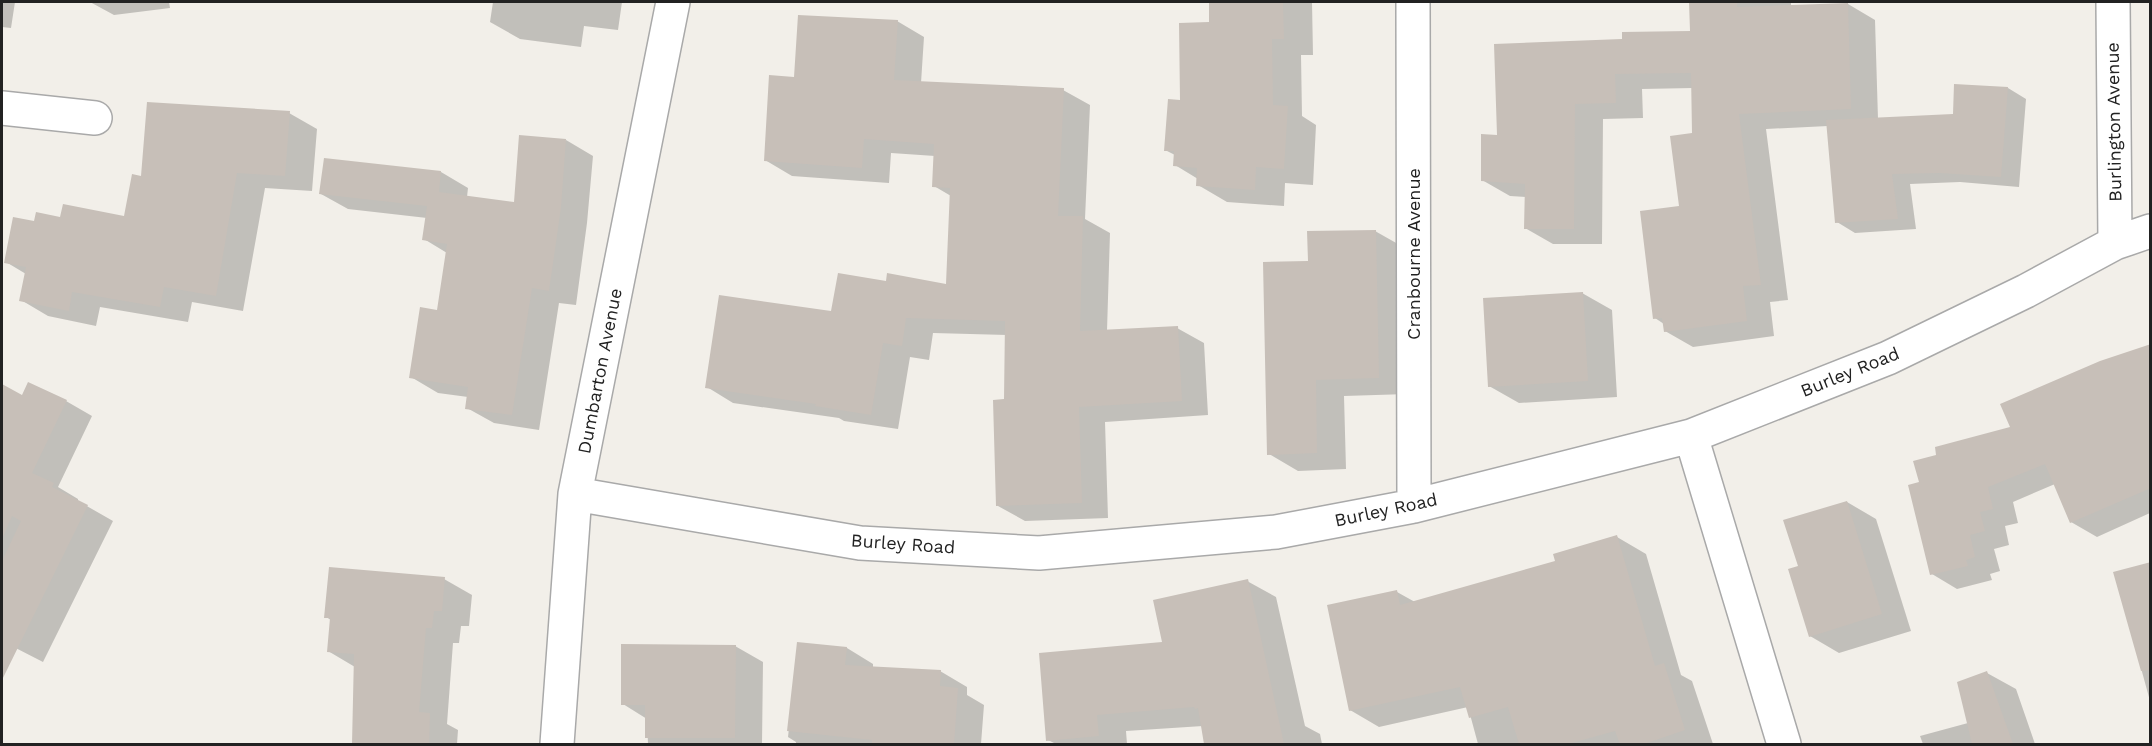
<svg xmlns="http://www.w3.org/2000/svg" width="2152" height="746" viewBox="0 0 2152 746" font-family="'Work Sans',sans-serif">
<rect width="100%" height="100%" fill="#f2efe9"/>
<path fill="#0003" d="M 2,2 L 15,2 L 11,28 L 2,27 Z
M 90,2 L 169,2 L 170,8 L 114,15 Z
M 493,2 L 622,2 L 618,30 L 584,26 L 581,47 L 520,39 L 490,22 Z
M 1210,2 L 1312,2 L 1313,55 L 1301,55 L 1302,116 L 1316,125 L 1313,185 L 1285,183 L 1284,206 L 1227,202 L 1198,185 L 1198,179 L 1175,165 L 1175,155 L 1165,150 L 1210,24 Z
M 1691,2 L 1791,2 L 1791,6 L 1848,4 L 1875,20 L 1878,119 L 1955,115 L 2008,88 L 2026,99 L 2019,187 L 1960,182 L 1910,184 L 1916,229 L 1855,233 L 1837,222 L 1828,126 L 1766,129 L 1788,300 L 1770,302 L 1774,336 L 1693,347 L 1665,331 L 1664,324 L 1655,318 L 1681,207 L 1694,134 L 1693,88 L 1642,89 L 1643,118 L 1603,119 L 1602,244 L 1553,244 L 1525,228 L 1526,197 L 1510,196 L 1482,180 L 1498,136 L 1624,41 L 1691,32 Z
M 897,21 L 924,37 L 921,83 L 1063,90 L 1090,105 L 1085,219 L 1110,233 L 1107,331 L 1177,328 L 1204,343 L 1208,415 L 1105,422 L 1108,518 L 1025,521 L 998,506 L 1006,401 L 1007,335 L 933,333 L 929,360 L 910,357 L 898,429 L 844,421 L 839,418 L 733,403 L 707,387 L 887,283 L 948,286 L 951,196 L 934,186 L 935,156 L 891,153 L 889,183 L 792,176 L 765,160 L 795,78 Z
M 289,113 L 317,129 L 312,191 L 265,188 L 243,311 L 192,302 L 188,322 L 100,307 L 96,326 L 48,316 L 21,300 L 26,274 L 6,262 L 35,223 L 61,218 L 126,218 L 143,178 Z
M 566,140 L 593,156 L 587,223 L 576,305 L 559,303 L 539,430 L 494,423 L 467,408 L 468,397 L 438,393 L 411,377 L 438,312 L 447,253 L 424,239 L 427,218 L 348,209 L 321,194 L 441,172 L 468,188 L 467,197 L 515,204 Z
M 1375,231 L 1405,248 L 1408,394 L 1344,396 L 1346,469 L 1298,471 L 1269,454 L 1309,263 Z
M 1582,293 L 1612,310 L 1617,397 L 1519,403 L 1489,386 Z
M 2150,346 L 2150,513 L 2097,537 L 2071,522 L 2055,484 L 2013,502 L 2018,523 L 2005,526 L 2009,545 L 1994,549 L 2000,571 L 1990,574 L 1992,580 L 1957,589 L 1932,574 L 1921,483 L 1938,457 L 2012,428 Z
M 2,386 L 23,397 L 66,401 L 92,416 L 58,487 L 78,499 L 78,501 L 113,521 L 43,662 L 2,641 Z
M 1847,502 L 1876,519 L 1911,631 L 1839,653 L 1810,636 L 1799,567 Z
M 1617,537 L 1646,554 L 1681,675 L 1692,681 L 1713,744 L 1478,744 L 1468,707 L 1379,727 L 1350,710 L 1397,592 L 1415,602 L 1557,562 Z
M 2150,563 L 2150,701 L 2115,573 Z
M 444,579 L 472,595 L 469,626 L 461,626 L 459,643 L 453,643 L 447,724 L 458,730 L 457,744 L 354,744 L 355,667 L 328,651 L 331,620 L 326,617 Z
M 1247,581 L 1276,597 L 1305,726 L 1320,734 L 1322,744 L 1206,744 L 1203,726 L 1126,731 L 1127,744 L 1056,744 L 1048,740 L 1164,643 Z
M 798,644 L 847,648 L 873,664 L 873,668 L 940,671 L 967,687 L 967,695 L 984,705 L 981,744 L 796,744 L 796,742 L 788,737 Z
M 735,646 L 763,662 L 762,744 L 648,744 L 647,719 L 623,704 Z
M 1987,673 L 2016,689 L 2035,744 L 1923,744 L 1920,736 L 1968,723 Z"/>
<path fill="#c7bfb8" d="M 1209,2 L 1283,2 L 1284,39 L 1272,39 L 1273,105 L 1288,106 L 1284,169 L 1256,167 L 1255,190 L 1196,186 L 1197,168 L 1173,166 L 1174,151 L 1164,151 L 1168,99 L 1180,100 L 1179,23 L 1209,22 Z
M 1689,2 L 1737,2 L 1737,7 L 1848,3 L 1851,109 L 1739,114 L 1761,285 L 1743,286 L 1747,321 L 1664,332 L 1662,318 L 1653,319 L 1640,211 L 1679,206 L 1670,136 L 1692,133 L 1691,73 L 1615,74 L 1616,103 L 1575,104 L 1574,229 L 1524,229 L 1525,184 L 1481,181 L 1481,134 L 1497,135 L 1494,44 L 1622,39 L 1622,32 L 1690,31 Z
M 798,15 L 898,20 L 894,80 L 1064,88 L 1058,216 L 1083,216 L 1080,331 L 1178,326 L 1182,401 L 1079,407 L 1082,503 L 996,506 L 993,400 L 1004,399 L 1005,321 L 906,318 L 902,346 L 883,343 L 871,415 L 815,406 L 816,404 L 705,388 L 719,295 L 831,311 L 838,273 L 886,281 L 887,273 L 946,284 L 950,188 L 932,187 L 934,144 L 864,139 L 862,168 L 764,161 L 769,75 L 794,77 Z
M 1954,84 L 2008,87 L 2001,177 L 1940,173 L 1892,174 L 1898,219 L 1835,223 L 1826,120 L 1953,114 Z
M 147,102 L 290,111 L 285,176 L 237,173 L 216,296 L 164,287 L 160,307 L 72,292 L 69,311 L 19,301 L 26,267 L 4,263 L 13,217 L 34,221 L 36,212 L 60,217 L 63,204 L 124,216 L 132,174 L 141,176 Z
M 519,135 L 566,139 L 561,207 L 549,291 L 532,288 L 512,415 L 465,409 L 468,387 L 409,378 L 420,307 L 437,310 L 447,244 L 422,240 L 427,206 L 319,194 L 324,158 L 441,171 L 439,192 L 514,202 Z
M 1376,230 L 1379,378 L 1316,380 L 1317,453 L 1267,455 L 1263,262 L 1308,261 L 1307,231 Z
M 1583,292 L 1588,381 L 1488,387 L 1483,298 Z
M 2151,344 L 2151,488 L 2070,523 L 2045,464 L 1988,487 L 1993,509 L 1980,512 L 1985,531 L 1970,535 L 1975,557 L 1966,560 L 1968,566 L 1930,575 L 1908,485 L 1919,482 L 1913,461 L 1936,455 L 1935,447 L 2010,427 L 2000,404 L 2100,361 Z
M 28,382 L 67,400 L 32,473 L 54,483 L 52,487 L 88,505 L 2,680 L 2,561 L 21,521 L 12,516 L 2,539 L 2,384 L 22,395 Z
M 1847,501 L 1882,614 L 1809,637 L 1788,569 L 1798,566 L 1783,520 Z
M 1617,535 L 1655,666 L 1664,663 L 1685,730 L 1644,744 L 1620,744 L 1615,731 L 1568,744 L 1519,744 L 1508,707 L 1469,718 L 1460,687 L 1349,711 L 1327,605 L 1397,590 L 1400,605 L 1555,561 L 1553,554 Z
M 2151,562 L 2151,670 L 2141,671 L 2113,572 Z
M 329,567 L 445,577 L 442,611 L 434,611 L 432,628 L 426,628 L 419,712 L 430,713 L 429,744 L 352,744 L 354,654 L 327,652 L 330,618 L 324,618 Z
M 1248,579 L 1284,744 L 1204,744 L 1198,708 L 1195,709 L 1194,707 L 1097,715 L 1099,736 L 1046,741 L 1039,653 L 1162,642 L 1153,600 Z
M 797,642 L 847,647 L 845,665 L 941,670 L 940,686 L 958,688 L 954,744 L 872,744 L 872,740 L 787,731 Z
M 621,644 L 736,645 L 735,738 L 645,738 L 645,705 L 621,705 Z
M 1987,671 L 2013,744 L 1972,744 L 1957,682 Z"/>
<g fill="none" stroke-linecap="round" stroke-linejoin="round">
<defs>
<path id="street" d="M 1413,2 L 1414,506
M 2113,2 L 2115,243
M 2,108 L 95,118
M 1691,436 L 1784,744
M 575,494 L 860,543 L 1039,553 L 1276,532 L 1414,506 L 1691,436 L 1888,358 L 2026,291 L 2115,243 L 2150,231
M 557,744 L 575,494 L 673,2"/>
</defs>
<use href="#street" stroke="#a9a9a9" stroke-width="36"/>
<use href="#street" stroke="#fff" stroke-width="33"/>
</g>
<g text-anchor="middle" stroke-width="4.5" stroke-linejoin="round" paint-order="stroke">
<g font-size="18" fill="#222" stroke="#fff">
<text transform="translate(2114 122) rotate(-91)" y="6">Burlington Avenue</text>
<text transform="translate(1414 254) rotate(-90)" y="6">Cranbourne Avenue</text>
<text transform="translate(600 371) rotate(-79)" y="6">Dumbarton Avenue</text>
<text transform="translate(1850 372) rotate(-22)" y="6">Burley Road</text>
<text transform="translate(1386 510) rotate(-12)" y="6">Burley Road</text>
<text transform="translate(903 544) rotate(4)" y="6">Burley Road</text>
</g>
</g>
<rect width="2152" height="746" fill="none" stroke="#222222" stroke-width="6"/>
</svg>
